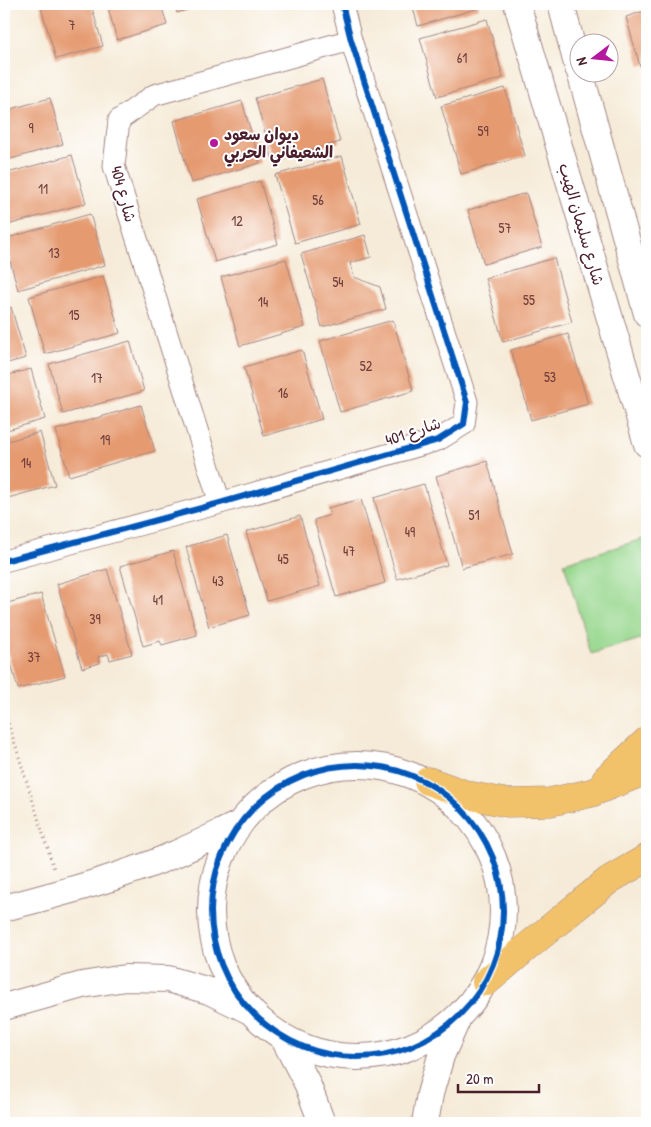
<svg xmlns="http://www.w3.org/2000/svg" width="651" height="1127" viewBox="0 0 651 1127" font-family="'Patrick Hand','Playpen Sans Arabic',sans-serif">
<rect width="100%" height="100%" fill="#fff"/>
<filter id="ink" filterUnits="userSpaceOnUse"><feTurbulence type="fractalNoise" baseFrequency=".02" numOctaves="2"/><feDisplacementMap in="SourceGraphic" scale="10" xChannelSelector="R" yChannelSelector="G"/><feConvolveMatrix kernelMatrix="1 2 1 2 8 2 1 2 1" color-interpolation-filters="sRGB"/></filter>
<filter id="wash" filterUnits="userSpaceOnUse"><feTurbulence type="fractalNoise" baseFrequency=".0096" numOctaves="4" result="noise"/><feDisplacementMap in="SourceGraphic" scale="20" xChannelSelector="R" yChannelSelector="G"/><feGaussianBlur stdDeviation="1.12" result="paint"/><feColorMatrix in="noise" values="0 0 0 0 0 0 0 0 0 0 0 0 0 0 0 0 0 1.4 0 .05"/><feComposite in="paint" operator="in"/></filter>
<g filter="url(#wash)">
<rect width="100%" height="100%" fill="#f6ebd8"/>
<path fill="#97d78d" stroke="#707b5c" d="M 646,538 L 647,544 L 647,637 L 591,654 L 564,563 Z"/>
<g id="blocks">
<path fill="#e59a6f" d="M 40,4 L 91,4 L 103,46 L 56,59 Z
M 107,4 L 161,4 L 167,25 L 117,40 Z
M 174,4 L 206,4 L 177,13 Z
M 412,4 L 478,4 L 479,8 L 418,26 Z
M 647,10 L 647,64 L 640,66 L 626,17 Z
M 487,19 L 503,78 L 437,97 L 420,38 Z
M 322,79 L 340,142 L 273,161 L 255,98 Z
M 505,88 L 525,156 L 461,174 L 441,106 Z
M 50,98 L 63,144 L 4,161 L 4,111 Z
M 242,101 L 260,163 L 191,183 L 174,121 Z
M 72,155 L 86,203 L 4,226 L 4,174 Z
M 342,156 L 361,224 L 295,243 L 275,175 Z
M 260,181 L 278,244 L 215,262 L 197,199 Z
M 526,193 L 542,247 L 484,264 L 468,210 Z
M 90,214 L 105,265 L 18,290 L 4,239 Z
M 365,235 L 371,257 L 350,263 L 354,277 L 380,287 L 386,309 L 322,327 L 301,254 Z
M 554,258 L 572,322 L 503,342 L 485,278 Z
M 286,259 L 305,327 L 240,346 L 221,277 Z
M 103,276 L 120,333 L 45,354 L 29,297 Z
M 11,307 L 26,358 L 4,364 L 4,309 Z
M 393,320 L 413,391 L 340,412 L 320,341 Z
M 568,334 L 588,404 L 531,420 L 511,350 Z
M 130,341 L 144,391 L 63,414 L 49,364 Z
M 302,350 L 322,419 L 264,436 L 244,367 Z
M 31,369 L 45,419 L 4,431 L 4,376 Z
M 141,405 L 155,451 L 69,476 L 56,430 Z
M 40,432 L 55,485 L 4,499 L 4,442 Z
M 487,461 L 513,554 L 462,568 L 436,476 Z
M 424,484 L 447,565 L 397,579 L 374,498 Z
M 361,499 L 385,583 L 336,597 L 314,520 L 330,515 L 328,508 Z
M 300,516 L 320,586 L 267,601 L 246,532 Z
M 227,535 L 250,615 L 209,627 L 186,547 Z
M 173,551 L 197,635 L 162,645 L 160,641 L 143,646 L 120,566 Z
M 107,569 L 132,654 L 110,660 L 108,654 L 98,657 L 100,663 L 82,668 L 57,584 Z
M 41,594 L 65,676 L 18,689 L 4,638 L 4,604 Z"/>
</g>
</g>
<g filter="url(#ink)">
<use href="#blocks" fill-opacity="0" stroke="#a08582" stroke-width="1"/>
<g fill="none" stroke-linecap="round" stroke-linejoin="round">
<defs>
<path id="minor" d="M 220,503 L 114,166 L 119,120 L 154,95 L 351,40
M 4,561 L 220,503 L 438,440 L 464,424 L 467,402 L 351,40 L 342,4"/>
<path id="tertiary" d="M 517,4 L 647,444
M 561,4 L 578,68
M 580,72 L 647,314
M211 911a146 146 0 1 1 292 0a146 146 0 1 1-292 0Z
M 4,908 C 46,897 87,887 128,872 C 166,860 201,842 237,825
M 4,1007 L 82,985 L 125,978 L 168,979 L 209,991 L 248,1010
M 284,1039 L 307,1083 L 322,1123
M 425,1123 L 430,1094 L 441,1056 L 457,1020"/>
<path id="motorway" d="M 606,779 L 647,741
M 428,781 L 467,795 L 508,803 L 550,802 L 591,793 L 647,770
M 486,982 L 527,947 L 609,880 L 647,858"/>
</defs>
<use href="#minor" stroke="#a08582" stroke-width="23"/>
<use href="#tertiary" stroke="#a08582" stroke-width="28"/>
<use href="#motorway" stroke="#a08582" stroke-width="29"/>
<path stroke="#a08582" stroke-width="3" stroke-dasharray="1 4" stroke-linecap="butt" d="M 4,709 L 54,869"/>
<use href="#minor" stroke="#fff" stroke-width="21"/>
<use href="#tertiary" stroke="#fff" stroke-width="26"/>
<use href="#motorway" stroke="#f2c26a" stroke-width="28"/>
<defs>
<path id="cycleway" d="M 4,561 L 220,503 L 438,440 L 464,424 L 467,402 L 351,40 L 342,4
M211 911a146 146 0 1 1 292 0a146 146 0 1 1-292 0Z"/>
</defs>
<use href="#cycleway" stroke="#fff" stroke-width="9"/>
<use href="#cycleway" stroke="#0057b8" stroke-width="6"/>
</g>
</g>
<circle fill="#b5179e" stroke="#fff" stroke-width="2" cx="214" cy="143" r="5"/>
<g text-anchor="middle" stroke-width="4" stroke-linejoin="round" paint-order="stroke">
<g font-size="14" fill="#713e3c">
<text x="72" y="30">7</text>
<text x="462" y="63">61</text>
<text x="31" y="133">9</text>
<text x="483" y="136">59</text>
<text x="43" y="194">11</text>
<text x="318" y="205">56</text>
<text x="237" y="226">12</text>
<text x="505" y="233">57</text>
<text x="54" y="258">13</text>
<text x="338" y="287">54</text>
<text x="529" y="305">55</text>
<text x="263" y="307">14</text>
<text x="74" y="320">15</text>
<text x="366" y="371">52</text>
<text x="550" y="382">53</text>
<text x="97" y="383">17</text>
<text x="283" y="398">16</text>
<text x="105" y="445">19</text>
<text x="26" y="468">14</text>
<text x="474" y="520">51</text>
<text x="410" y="537">49</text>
<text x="349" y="556">47</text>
<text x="283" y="564">45</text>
<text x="218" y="586">43</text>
<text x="158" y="605">41</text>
<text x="95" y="624">39</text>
<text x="34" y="662">37</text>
</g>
<g font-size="16" font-weight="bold" fill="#4a1f2b" stroke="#fff" text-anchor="start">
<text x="224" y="140">ديوان سعود<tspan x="224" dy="18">الشعيفاني الحربي</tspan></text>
</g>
<g font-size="16" fill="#4a1f2b" stroke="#fff">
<text transform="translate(124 194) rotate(75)" y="6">شارع 404</text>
<text transform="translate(582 224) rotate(74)" y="6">شارع سليمان الهيب</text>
<text transform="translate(413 431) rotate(-19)" y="6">شارع 401</text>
</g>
</g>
<rect width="651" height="1127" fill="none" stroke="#fff" stroke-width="20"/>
<g transform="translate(594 58) rotate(254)"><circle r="24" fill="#ffffff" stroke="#b7a5aa"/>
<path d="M0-4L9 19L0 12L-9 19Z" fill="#b5179e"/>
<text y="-8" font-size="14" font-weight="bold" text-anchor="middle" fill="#4a1f2b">N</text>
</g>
<path d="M458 1084v8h81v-8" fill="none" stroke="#4a1f2b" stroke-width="2.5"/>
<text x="466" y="1084" font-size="15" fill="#4a1f2b" stroke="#ffffff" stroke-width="4" paint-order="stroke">20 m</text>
</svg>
